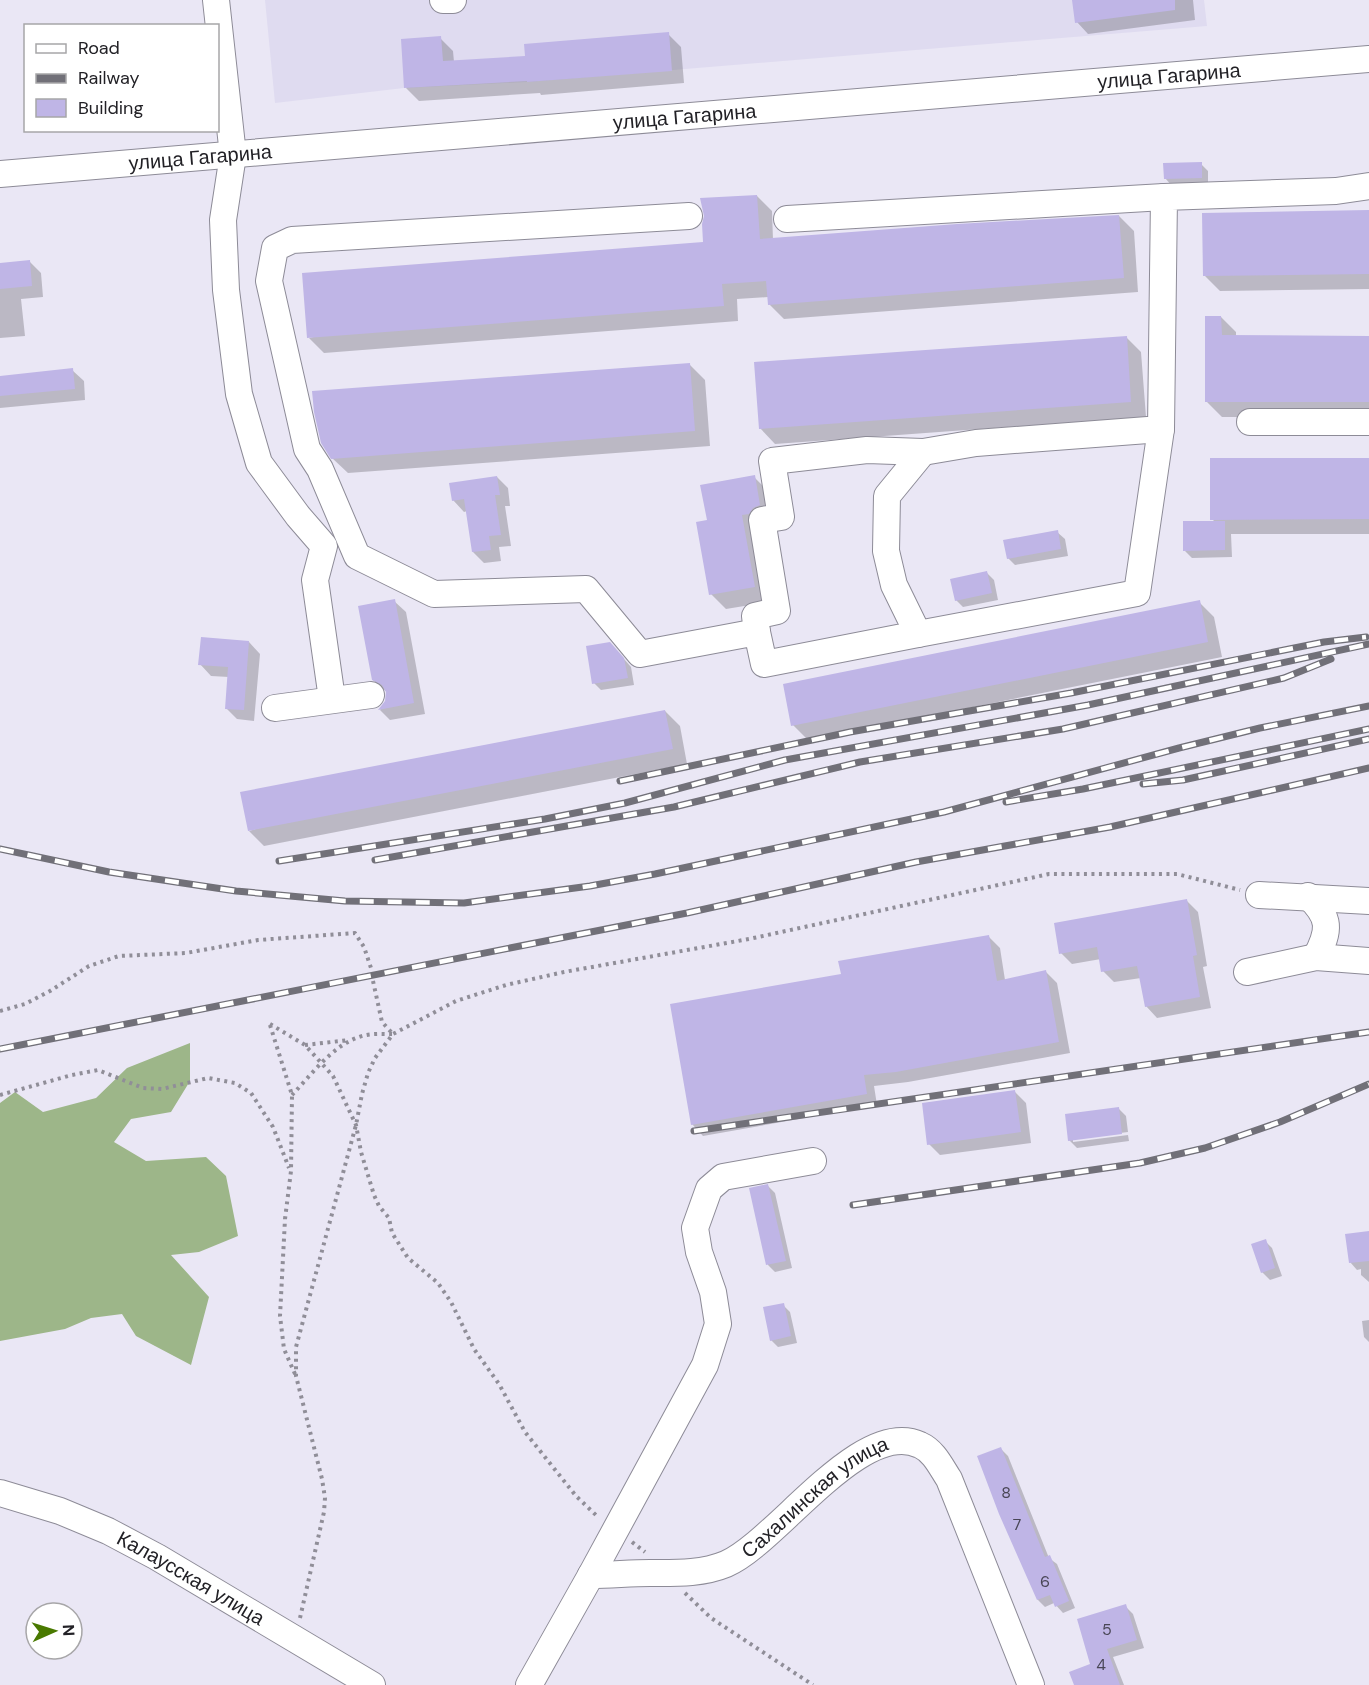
<svg xmlns="http://www.w3.org/2000/svg" width="1369" height="1685" viewBox="0 0 1369 1685" font-family="'DM Sans',sans-serif">
<rect width="100%" height="100%" fill="#eae7f5"/>
<path fill="#dfdbf0" d="M 265,0 L 1204,0 L 1207,26 L 527,82 L 404,88 L 275,103 Z"/>
<path fill="#9db689" d="M 190,1043 L 190,1081 L 171,1112 L 131,1119 L 114,1142 L 146,1161 L 206,1157 L 226,1176 L 238,1236 L 199,1252 L 171,1255 L 209,1297 L 191,1365 L 136,1336 L 122,1314 L 91,1318 L 65,1329 L 0,1341 L 0,1103 L 15,1092 L 43,1112 L 96,1098 L 127,1068 Z"/>
<path fill="#0003" d="M 1074,0 L 1193,0 L 1195,20 L 1088,34 L 1077,22 Z
M 668,34 L 681,47 L 684,83 L 541,95 L 540,93 L 419,101 L 406,88 L 440,38 L 453,51 L 454,62 L 526,57 Z
M 1201,164 L 1208,171 L 1208,185 L 1172,186 L 1165,178 Z
M 757,196 L 772,211 L 773,240 L 1119,216 L 1134,231 L 1138,292 L 784,319 L 769,304 L 768,297 L 737,299 L 738,321 L 324,353 L 309,338 L 704,244 Z
M 1369,212 L 1369,289 L 1220,291 L 1205,276 Z
M 30,262 L 41,273 L 43,297 L 21,299 L 25,336 L 0,338 L 0,265 Z
M 1221,317 L 1236,332 L 1236,337 L 1369,337 L 1369,417 L 1222,417 L 1207,402 Z
M 1126,337 L 1141,352 L 1146,417 L 775,444 L 760,428 Z
M 689,364 L 705,380 L 710,446 L 348,473 L 332,458 Z
M 72,370 L 84,381 L 85,400 L 0,408 L 0,377 Z
M 1369,460 L 1369,534 L 1231,534 L 1232,557 L 1192,558 L 1185,551 L 1215,522 L 1212,519 Z
M 497,477 L 508,488 L 510,506 L 505,506 L 511,546 L 499,547 L 501,561 L 484,563 L 473,552 L 467,511 L 464,512 L 453,500 Z
M 754,477 L 769,492 L 769,602 L 726,609 L 711,594 L 708,522 Z
M 1057,532 L 1065,539 L 1068,556 L 1015,565 L 1008,558 Z
M 987,573 L 994,580 L 998,600 L 963,607 L 956,600 Z
M 394,601 L 406,612 L 425,714 L 390,720 L 380,710 L 386,702 L 387,692 L 373,680 Z
M 1199,602 L 1214,617 L 1222,657 L 808,740 L 793,725 Z
M 249,642 L 260,654 L 254,721 L 237,719 L 226,708 L 229,677 L 211,676 L 200,664 Z
M 617,651 L 631,667 L 634,685 L 601,690 L 594,683 Z
M 665,711 L 680,726 L 687,764 L 264,846 L 249,831 Z
M 1187,901 L 1198,912 L 1207,966 L 1203,967 L 1211,1008 L 1157,1018 L 1146,1006 L 1141,978 L 1114,982 L 1103,971 L 1101,959 L 1072,964 L 1061,953 Z
M 988,936 L 1000,948 L 1005,980 L 1046,972 L 1057,983 L 1070,1053 L 908,1082 L 874,1086 L 877,1105 L 703,1136 L 692,1124 Z
M 1015,1092 L 1026,1103 L 1031,1143 L 940,1155 L 929,1144 Z
M 1118,1108 L 1126,1116 L 1128,1132 L 1073,1139 L 1073,1142 L 1128,1135 L 1129,1141 L 1077,1148 L 1069,1140 Z
M 768,1186 L 775,1193 L 792,1268 L 775,1272 L 768,1265 L 751,1189 Z
M 1369,1232 L 1369,1282 L 1361,1275 L 1361,1269 L 1357,1270 L 1350,1262 Z
M 1265,1241 L 1272,1248 L 1282,1276 L 1270,1280 L 1262,1272 Z
M 783,1305 L 790,1312 L 797,1343 L 778,1347 L 771,1340 Z
M 1369,1320 L 1369,1342 L 1364,1337 L 1362,1321 Z
M 1001,1449 L 1008,1456 L 1049,1558 L 1057,1564 L 1075,1608 L 1063,1613 L 1054,1603 L 1045,1607 L 1038,1600 Z
M 1125,1606 L 1133,1614 L 1144,1648 L 1113,1657 L 1124,1685 L 1076,1685 L 1092,1665 Z"/>
<path fill="#bfb5e6" d="M 1072,0 L 1175,0 L 1175,10 L 1075,23 Z
M 669,32 L 672,71 L 527,82 L 527,81 L 404,88 L 401,39 L 441,36 L 443,61 L 525,56 L 524,44 Z
M 1202,162 L 1202,178 L 1164,179 L 1163,163 Z
M 757,195 L 760,239 L 957,224 L 1119,215 L 1124,278 L 768,305 L 766,281 L 722,284 L 724,306 L 307,338 L 302,273 L 703,242 L 702,224 L 704,216 L 700,198 Z
M 1369,210 L 1369,274 L 1203,276 L 1202,213 Z
M 30,260 L 32,286 L 0,289 L 0,263 Z
M 1205,316 L 1221,316 L 1222,335 L 1369,336 L 1369,402 L 1205,402 Z
M 1127,336 L 1131,402 L 759,429 L 754,362 Z
M 690,363 L 695,431 L 331,459 L 321,443 L 314,412 L 312,391 Z
M 73,368 L 75,389 L 0,396 L 0,376 Z
M 1210,458 L 1369,458 L 1369,519 L 1210,520 Z
M 755,475 L 760,505 L 753,508 L 749,514 L 742,515 L 755,587 L 709,595 L 696,522 L 707,520 L 700,485 Z
M 497,476 L 500,495 L 495,495 L 501,535 L 489,536 L 491,550 L 472,552 L 464,499 L 452,501 L 449,483 Z
M 1183,521 L 1225,521 L 1225,550 L 1183,551 Z
M 1058,530 L 1061,549 L 1007,559 L 1003,540 Z
M 987,571 L 992,593 L 955,601 L 950,579 Z
M 395,599 L 414,703 L 378,710 L 385,701 L 386,692 L 382,685 L 372,680 L 358,606 Z
M 1200,600 L 1208,642 L 791,726 L 783,684 Z
M 201,637 L 249,641 L 244,710 L 225,709 L 228,667 L 198,665 Z
M 610,642 L 624,658 L 628,678 L 592,684 L 586,646 Z
M 665,710 L 673,749 L 248,831 L 240,792 Z
M 1187,899 L 1197,955 L 1193,956 L 1200,997 L 1145,1007 L 1137,966 L 1101,972 L 1097,947 L 1059,954 L 1054,923 Z
M 989,935 L 997,981 L 1046,970 L 1059,1042 L 896,1072 L 864,1075 L 867,1094 L 691,1125 L 670,1004 L 841,974 L 838,961 Z
M 1015,1090 L 1021,1132 L 927,1145 L 922,1103 Z
M 1119,1107 L 1122,1134 L 1068,1141 L 1065,1114 Z
M 768,1184 L 786,1261 L 766,1265 L 749,1188 Z
M 1369,1231 L 1369,1261 L 1349,1263 L 1345,1234 Z
M 1266,1239 L 1275,1268 L 1261,1273 L 1251,1244 Z
M 784,1303 L 791,1336 L 770,1341 L 763,1307 Z
M 1001,1447 L 1045,1557 L 1050,1555 L 1069,1601 L 1055,1607 L 1050,1595 L 1037,1600 L 999,1514 L 977,1456 Z
M 1126,1604 L 1137,1640 L 1107,1649 L 1120,1685 L 1074,1685 L 1069,1672 L 1090,1664 L 1077,1619 Z"/>
<g fill="none" stroke-linecap="round" stroke-linejoin="round">
<defs>
<g id="minor">
<path d="M 216,0 L 233,155 L 223,220 L 226,290 L 239,394 L 259,463 L 298,516 L 324,546 L 315,580 L 332,699"/>
<path d="M 443,0 L 453,0"/>
<path id="s1" d="M 0,174 L 1369,59"/>
<path d="M 689,216 L 292,240 L 275,248 L 269,281 L 307,449 L 320,469 L 357,556 L 434,594 L 586,589 L 640,654 L 757,632 L 764,664 L 918,634 L 894,585 L 886,551 L 887,496 L 923,452"/>
<path d="M 787,219 L 1164,197"/>
<path d="M 1250,422 L 1369,422"/>
<path d="M 757,632 L 755,616 L 777,611 L 762,520 L 781,517 L 772,461 L 867,450 L 923,452 L 976,443 L 1161,429 L 1164,197 L 1336,191 L 1369,186"/>
<path d="M 918,634 L 1137,593 L 1161,429"/>
<path d="M 275,708 L 371,695"/>
<path d="M 1259,895 L 1369,901"/>
<path d="M 1308,896 C 1331,918 1330,930 1316,957"/>
<path d="M 1247,972 L 1316,957 L 1369,961"/>
<path id="s2" d="M 0,1493 L 60,1511 L 108,1531 L 157,1557 L 372,1685"/>
<path id="s3" d="M 591,1575 C 611,1575 630,1573 650,1573 C 675,1573 702,1574 726,1564 C 777,1542 861,1417 920,1445 C 934,1451 941,1467 949,1479 L 1031,1685"/>
<path d="M 529,1685 L 591,1575 L 705,1365 L 718,1324 L 713,1292 L 699,1252 L 695,1228 L 709,1189 L 723,1177 L 813,1161"/>
</g>
</defs>
<use href="#minor" stroke="#8d8b97" stroke-width="28"/>
<path stroke="#908e98" stroke-width="4" stroke-dasharray="3 4.5" stroke-linecap="butt" d="M 373,981 L 382,1022 L 392,1033
M 0,1011 L 25,1004 L 50,991 L 89,966 L 119,956 L 186,953 L 258,940 L 355,933 L 364,947 L 371,968
M 270,1024 L 305,1045 L 333,1076 L 356,1125 L 361,1152 L 374,1195 L 379,1206 L 389,1218 L 392,1233 L 408,1258 L 438,1283 L 451,1302 L 474,1349 L 499,1384 L 525,1432 L 576,1496 L 599,1518
M 270,1025 L 292,1095 L 291,1171 L 285,1219 L 280,1316 L 284,1349 L 295,1374
M 305,1045 L 349,1040
M 0,1095 L 72,1075 L 98,1070 L 143,1088 L 162,1089 L 208,1078 L 235,1083 L 251,1093 L 273,1127 L 289,1168
M 292,1095 C 311,1075 332,1046 359,1037 C 370,1033 381,1034 392,1034
M 632,1542 L 645,1552
M 685,1593 L 711,1618 L 813,1685
M 300,1618 L 324,1512 L 325,1498 L 322,1479 L 296,1376 L 296,1347 L 356,1125 L 362,1094 L 368,1073 L 375,1058 L 393,1034 L 456,1001 L 506,985 L 564,972 L 749,939 L 1049,874 L 1177,874 L 1240,890"/>
<use href="#minor" stroke="#fff" stroke-width="26"/>
<defs>
<path id="rail" d="M 620,781 L 850,732 L 1071,693 L 1324,642 L 1366,637
M 1143,784 L 1183,780 L 1369,739
M 1006,802 L 1083,789 L 1369,729
M 0,849 L 109,872 L 236,891 L 345,901 L 464,903 L 590,886 L 655,874 L 944,812 L 1179,748 L 1260,728 L 1369,706
M 375,860 L 674,807 L 860,762 L 1063,729 L 1284,678 L 1331,659
M 279,861 L 545,819 L 625,803 L 785,760 L 1088,705 L 1369,644
M 0,1049 L 687,913 L 916,862 L 1110,827 L 1369,768
M 694,1131 L 1369,1032
M 853,1205 L 1140,1163 L 1205,1148 L 1280,1122 L 1369,1084"/>
</defs>
<use href="#rail" stroke="#717078" stroke-width="7"/>
<use href="#rail" stroke="#fff" stroke-width="4.5" stroke-dasharray="14" stroke-linecap="butt"/>
</g>
<g text-anchor="middle" stroke-width="5" stroke-linejoin="round" paint-order="stroke">
<g font-size="16" fill="#494656">
<text x="1006" y="1498">8</text>
<text x="1017" y="1530">7</text>
<text x="1045" y="1587">6</text>
<text x="1107" y="1635">5</text>
<text x="1101" y="1670">4</text>
</g>
<g font-size="20" fill="#222126" stroke="#fff">
<text dy="7" stroke="none"><textPath href="#s1" startOffset="1173">улица Гагарина</textPath></text>
<text dy="7" stroke="none"><textPath href="#s1" startOffset="687">улица Гагарина</textPath></text>
<text dy="7" stroke="none"><textPath href="#s1" startOffset="201">улица Гагарина</textPath></text>
<text dy="7" stroke="none"><textPath href="#s3" startOffset="248">Сахалинская улица</textPath></text>
<text dy="7" stroke="none"><textPath href="#s2" startOffset="210">Калаусская улица</textPath></text>
</g>
</g>
<rect x="24" y="24" width="195" height="108" fill="#ffffff" stroke="#a7a6a8" stroke-width="1.5"/>
<rect x="36" y="44" width="30" height="9" fill="#ffffff" stroke="#a7a6a8" stroke-width="1.5"/>
<text x="78" y="54" font-size="18" fill="#222126">Road</text>
<rect x="36" y="74" width="30" height="9" fill="#717078" stroke="#a7a6a8" stroke-width="1.5"/>
<text x="78" y="84" font-size="18" fill="#222126">Railway</text>
<rect x="36" y="99" width="30" height="18" fill="#bfb5e6" stroke="#a7a6a8" stroke-width="1.5"/>
<text x="78" y="114" font-size="18" fill="#222126">Building</text>
<g transform="translate(54 1631) rotate(87)"><circle r="28" fill="#ffffff" stroke="#a7a6a8" stroke-width="1.5"/>
<path d="M0-4.5L10 22L0 15L-10 22Z" fill="#497900"/>
<text y="-9" font-size="16" font-weight="bold" text-anchor="middle" fill="#222126">N</text>
</g>
</svg>
